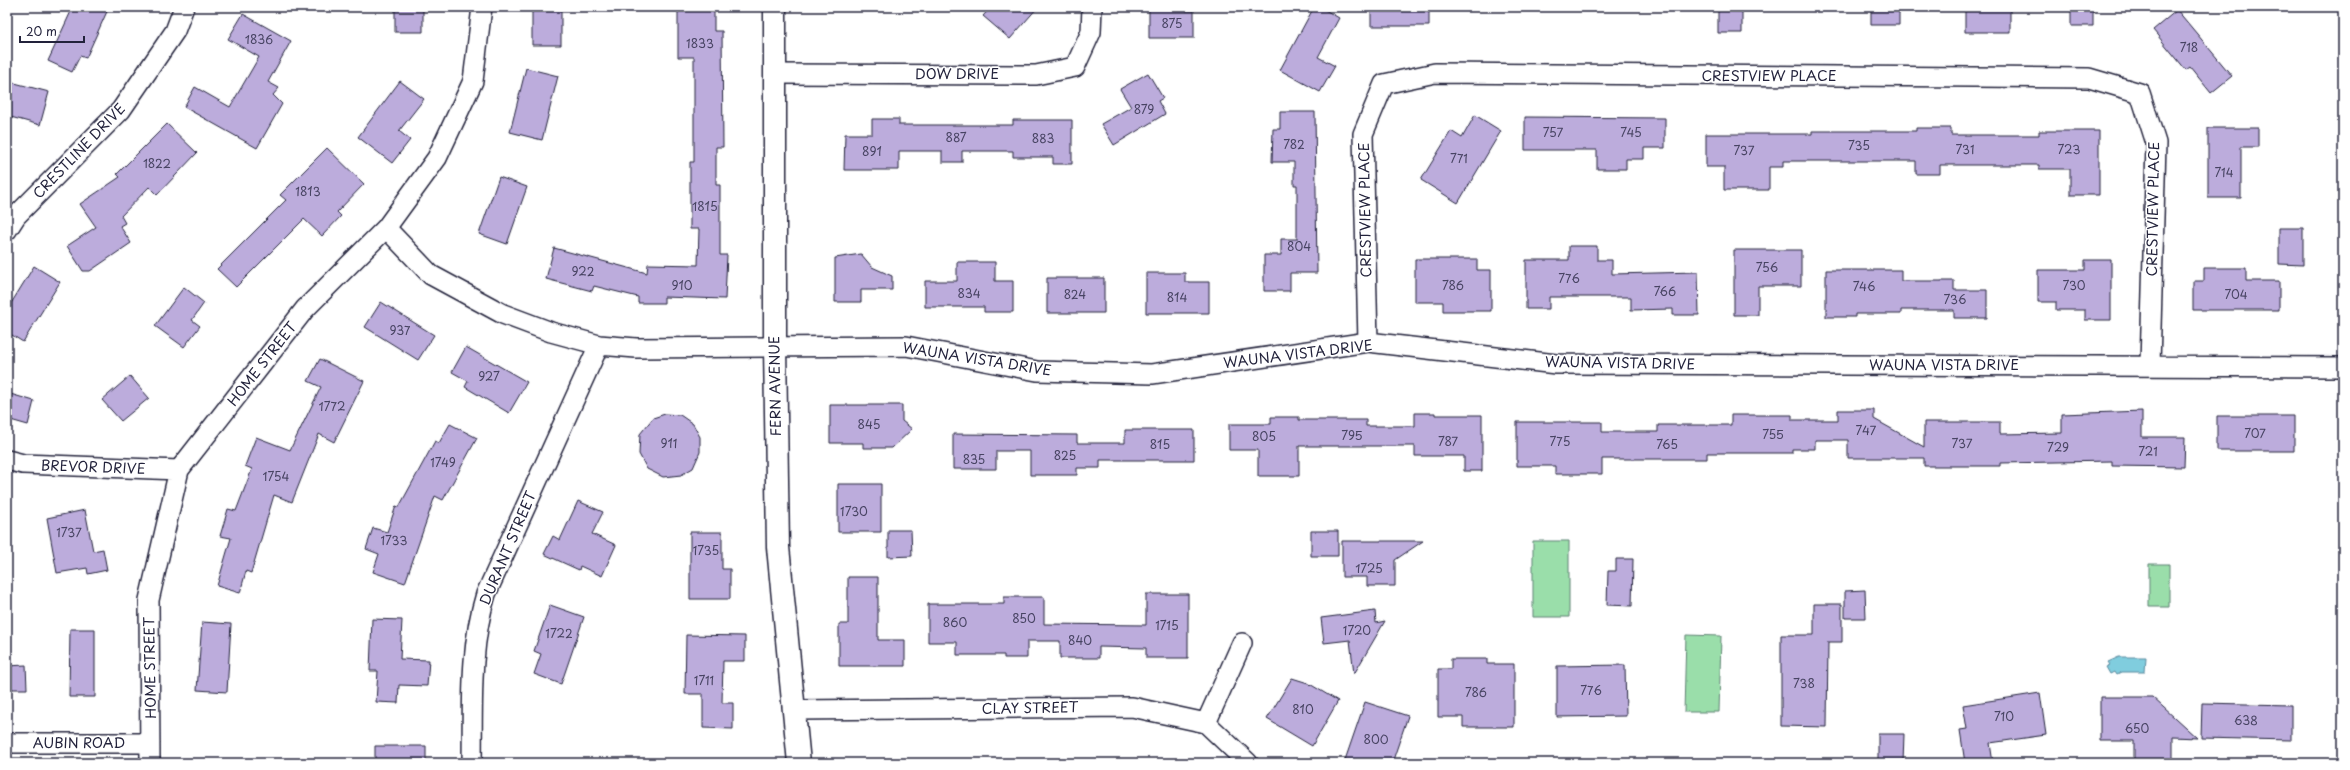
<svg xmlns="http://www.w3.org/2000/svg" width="2350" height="770" viewBox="0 0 2350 770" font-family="'Playpen Sans',sans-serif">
<rect width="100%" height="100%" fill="#fff"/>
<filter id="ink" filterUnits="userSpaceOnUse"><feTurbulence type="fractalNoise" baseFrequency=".025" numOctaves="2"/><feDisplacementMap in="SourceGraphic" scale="8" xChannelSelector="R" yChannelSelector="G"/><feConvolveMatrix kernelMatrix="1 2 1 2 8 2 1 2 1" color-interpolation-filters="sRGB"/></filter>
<g filter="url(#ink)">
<path fill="#9adeaa" stroke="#5e8072" d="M 1533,541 L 1569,541 L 1569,617 L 1533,617 Z
M 2149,564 L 2169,564 L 2169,607 L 2149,607 Z
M 1686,635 L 1721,636 L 1719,712 L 1684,712 Z"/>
<path fill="#80cdde" stroke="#5a899d" d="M 2119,657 L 2146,657 L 2145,672 L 2122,672 L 2116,675 L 2114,672 L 2110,674 L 2106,667 L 2110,665 L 2108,662 Z"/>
<path fill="#bcacdc" stroke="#22223b" d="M 73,7 L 109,7 L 86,58 L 80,56 L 72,72 L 48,61 Z
M 395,7 L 423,7 L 423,32 L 395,32 Z
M 532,7 L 561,7 L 561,45 L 532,45 Z
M 678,7 L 714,7 L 714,31 L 722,31 L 723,147 L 716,147 L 716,185 L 720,185 L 720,255 L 727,255 L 725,299 L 664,297 L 664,303 L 638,303 L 638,297 L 594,286 L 592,291 L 546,279 L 554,248 L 647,273 L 648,264 L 698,265 L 699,229 L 690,229 L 690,162 L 694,162 L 694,57 L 678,57 Z
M 991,7 L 1038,7 L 1010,39 L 983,16 Z
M 1149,7 L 1186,7 L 1186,11 L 1194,11 L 1194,38 L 1149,38 Z
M 1314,7 L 1320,7 L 1339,18 L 1318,57 L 1335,66 L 1320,92 L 1280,70 Z
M 1371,7 L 1429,7 L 1429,26 L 1371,26 Z
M 1718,7 L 1742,7 L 1742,33 L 1718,33 Z
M 1871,7 L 1899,7 L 1899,25 L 1871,25 Z
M 1965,7 L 2010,7 L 2010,32 L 1965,32 Z
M 2071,7 L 2093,7 L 2093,26 L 2071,26 Z
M 2177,10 L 2232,76 L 2211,93 L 2190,67 L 2186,70 L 2153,30 Z
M 243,14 L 291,41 L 268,82 L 279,88 L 273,95 L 282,104 L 257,148 L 184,107 L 195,87 L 230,107 L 259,57 L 228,39 Z
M 526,68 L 558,76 L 542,140 L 510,132 Z
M 1148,73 L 1163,98 L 1158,101 L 1165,114 L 1114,145 L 1101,124 L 1131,107 L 1120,89 Z
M 7,81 L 49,92 L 40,125 L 7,116 Z
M 400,81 L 424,99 L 399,131 L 410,140 L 392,163 L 358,137 Z
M 1280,112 L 1315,112 L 1317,273 L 1290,273 L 1290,291 L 1264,291 L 1264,255 L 1281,255 L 1281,239 L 1297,239 L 1297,185 L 1294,185 L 1294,162 L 1272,162 L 1273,129 L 1280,129 Z
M 1475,115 L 1501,131 L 1458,203 L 1421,180 L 1451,131 L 1462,138 Z
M 1525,117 L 1665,118 L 1665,148 L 1644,148 L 1644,159 L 1626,159 L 1626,169 L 1597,169 L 1597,150 L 1525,150 Z
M 872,119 L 899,119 L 899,125 L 1013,125 L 1013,120 L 1072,120 L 1072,164 L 1053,164 L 1053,157 L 1013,157 L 1013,151 L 962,151 L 962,162 L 942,162 L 942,151 L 899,151 L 899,170 L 844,170 L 845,134 L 872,134 Z
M 167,124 L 197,153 L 157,195 L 149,187 L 121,216 L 125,223 L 120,226 L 131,243 L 90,271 L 83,271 L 67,246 L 96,227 L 80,204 L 120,177 L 117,174 Z
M 1916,128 L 1951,128 L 1951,135 L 2039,135 L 2039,131 L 2099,131 L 2099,195 L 2070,195 L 2070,169 L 2039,169 L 2039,165 L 1940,165 L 1940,174 L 1916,174 L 1916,161 L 1783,161 L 1783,167 L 1769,167 L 1769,190 L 1724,190 L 1724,167 L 1706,167 L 1706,134 L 1812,134 L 1812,131 L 1916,131 Z
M 2208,128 L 2258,128 L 2258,147 L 2241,147 L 2241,198 L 2208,198 Z
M 327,148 L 364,184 L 337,212 L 341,216 L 322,236 L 304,219 L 236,287 L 217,269 L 286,200 L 280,195 Z
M 499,177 L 527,187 L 507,244 L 479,234 Z
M 2279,228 L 2303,228 L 2303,265 L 2279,264 Z
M 1569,246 L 1597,246 L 1597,260 L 1612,260 L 1612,274 L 1698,272 L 1699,315 L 1673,315 L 1673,309 L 1631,310 L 1631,297 L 1549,297 L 1549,309 L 1526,309 L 1526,260 L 1569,260 Z
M 1734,250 L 1801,250 L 1801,286 L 1758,286 L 1758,315 L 1734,315 Z
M 861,254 L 872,267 L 892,276 L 892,290 L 861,290 L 861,302 L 835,302 L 835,258 Z
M 1415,259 L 1477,259 L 1477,270 L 1491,270 L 1491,311 L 1443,311 L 1443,302 L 1415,302 Z
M 2085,260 L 2111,260 L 2111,320 L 2085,320 L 2085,310 L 2056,310 L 2056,302 L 2038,302 L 2038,270 L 2085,270 Z
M 957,262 L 995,262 L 995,281 L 1013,281 L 1013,312 L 984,312 L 984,307 L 925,307 L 925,281 L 957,281 Z
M 34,266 L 60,282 L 23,342 L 7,332 L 7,310 Z
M 2204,268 L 2246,268 L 2246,281 L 2279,281 L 2279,310 L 2193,310 L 2193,281 L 2204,281 Z
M 1826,270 L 1901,270 L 1901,281 L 1954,281 L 1954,290 L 1987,290 L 1987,318 L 1954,318 L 1954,310 L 1901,310 L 1901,314 L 1855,314 L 1855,317 L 1826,317 Z
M 1146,273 L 1185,273 L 1185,282 L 1209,282 L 1209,313 L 1146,313 Z
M 1047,278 L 1104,278 L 1104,313 L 1047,313 Z
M 184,287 L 204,303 L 192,320 L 200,326 L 184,347 L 155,326 Z
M 381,302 L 434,335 L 418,360 L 365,327 Z
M 466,347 L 527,382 L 509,413 L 465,387 L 468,381 L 452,372 Z
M 320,359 L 364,381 L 334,442 L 319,434 L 292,502 L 274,495 L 251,573 L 246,571 L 240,593 L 217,586 L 231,538 L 220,536 L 228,509 L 236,511 L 252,469 L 245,466 L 256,437 L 290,450 L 321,387 L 308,381 Z
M 130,376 L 149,398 L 121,421 L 102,400 Z
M 7,393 L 34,401 L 28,425 L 7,419 Z
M 830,405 L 902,405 L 902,421 L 912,429 L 892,448 L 863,448 L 863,443 L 830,443 Z
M 1838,410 L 1874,410 L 1874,419 L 1924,447 L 1924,422 L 2000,422 L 2000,434 L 2062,433 L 2062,414 L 2142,411 L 2142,437 L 2185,437 L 2184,467 L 2112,466 L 2112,461 L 2000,463 L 2000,466 L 1924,466 L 1924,458 L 1848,458 L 1848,440 L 1815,440 L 1815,449 L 1792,449 L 1792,453 L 1707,453 L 1707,459 L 1602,459 L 1602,474 L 1555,474 L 1555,466 L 1517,466 L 1517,422 L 1602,422 L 1602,432 L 1658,432 L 1658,425 L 1731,425 L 1731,415 L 1792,415 L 1792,420 L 1838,420 Z
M 1415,413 L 1435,413 L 1435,415 L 1482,415 L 1482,471 L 1464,471 L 1464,456 L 1415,456 L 1415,446 L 1299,446 L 1299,476 L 1258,476 L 1258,450 L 1229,450 L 1229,424 L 1271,424 L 1271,417 L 1299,417 L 1299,420 L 1366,420 L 1366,426 L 1415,426 Z
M 665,414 L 680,415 L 693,424 L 700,437 L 700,452 L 693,468 L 681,475 L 663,477 L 647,469 L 639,454 L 640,434 L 653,418 Z
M 2217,416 L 2294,416 L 2294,451 L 2217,451 Z
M 450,424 L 477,438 L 443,500 L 435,496 L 405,583 L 373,572 L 379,554 L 366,549 L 373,528 L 387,532 L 396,506 L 399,507 L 435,441 L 439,443 Z
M 1125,430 L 1194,430 L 1194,460 L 1100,460 L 1100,468 L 1077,468 L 1077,475 L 1030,475 L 1030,451 L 996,451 L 996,469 L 953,469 L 953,434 L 1077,435 L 1077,443 L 1125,443 Z
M 838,484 L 881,484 L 881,532 L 838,532 Z
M 578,501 L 603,512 L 592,534 L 616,545 L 602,576 L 580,566 L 579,570 L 544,554 L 553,536 L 560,540 Z
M 85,510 L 93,551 L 103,549 L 107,570 L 88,574 L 87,568 L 57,573 L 47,518 Z
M 888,530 L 911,530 L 912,556 L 888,557 Z
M 1311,531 L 1338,531 L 1338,556 L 1311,556 Z
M 690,532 L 722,532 L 722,569 L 730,569 L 730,599 L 690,599 Z
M 1342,541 L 1423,541 L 1395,560 L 1395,586 L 1367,586 L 1367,577 L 1342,577 Z
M 1616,559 L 1633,559 L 1632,606 L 1607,605 L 1608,571 L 1616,571 Z
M 848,577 L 878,577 L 878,640 L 905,640 L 905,666 L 839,666 L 839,624 L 848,624 Z
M 1865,590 L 1866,618 L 1845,618 L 1845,591 Z
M 1146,594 L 1188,594 L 1188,658 L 1146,658 L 1146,648 L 1099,647 L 1099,658 L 1060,658 L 1060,641 L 1027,641 L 1027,658 L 1004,658 L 1004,655 L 957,655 L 957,642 L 928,642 L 928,604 L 1004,604 L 1004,597 L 1044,597 L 1044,624 L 1146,625 Z
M 1814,604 L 1842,604 L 1842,642 L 1828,642 L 1827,727 L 1781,726 L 1781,635 L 1814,635 Z
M 550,605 L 584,617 L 561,684 L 534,674 L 541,654 L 534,651 Z
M 1375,611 L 1376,623 L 1385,621 L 1354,674 L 1350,640 L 1324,643 L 1321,618 Z
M 372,619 L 402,620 L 400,659 L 429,660 L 427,686 L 399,685 L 398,703 L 376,702 L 378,671 L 370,671 Z
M 202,622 L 231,624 L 227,692 L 197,690 Z
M 70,629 L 95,629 L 95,697 L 69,697 Z
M 686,635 L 745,636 L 745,661 L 723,661 L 722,703 L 733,703 L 733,729 L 703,728 L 703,694 L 685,694 Z
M 1451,659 L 1487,659 L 1487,664 L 1514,664 L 1514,727 L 1463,727 L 1463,717 L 1438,717 L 1438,669 L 1451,669 Z
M 26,665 L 27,689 L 7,689 L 7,666 Z
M 1625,665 L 1626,716 L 1557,717 L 1557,666 Z
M 1292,678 L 1308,683 L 1338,701 L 1312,746 L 1267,719 Z
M 2040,693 L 2046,735 L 1990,743 L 1993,763 L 1965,763 L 1960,730 L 1967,729 L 1963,705 Z
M 2100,697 L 2152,697 L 2197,738 L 2173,737 L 2173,760 L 2134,760 L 2134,741 L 2100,741 Z
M 1365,702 L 1408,716 L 1392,763 L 1344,763 Z
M 2202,703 L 2291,705 L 2291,740 L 2201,738 Z
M 1878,734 L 1904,734 L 1903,763 L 1878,763 Z
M 375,746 L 426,746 L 426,763 L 375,763 Z"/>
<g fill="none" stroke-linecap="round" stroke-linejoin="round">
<defs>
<path id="street" d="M 774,74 L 1036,75 L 1075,67 L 1091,32 L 1092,7
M 386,228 L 431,275 L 503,314 L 551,332 L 599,345 L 636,348 L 906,346 L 1037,371 L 1152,374 L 1368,342 L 1556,364 L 2343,367
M 7,230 L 16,216 L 121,110 L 175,31 L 184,7
M 1368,342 L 1363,134 L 1384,84 L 1435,73 L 2089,78 L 2140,93 L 2156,143 L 2150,365
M 7,460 L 23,464 L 179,470
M 795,710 L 1132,707 L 1206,723 L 1248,763
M 1206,723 L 1242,643
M 7,743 L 150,743
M 150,763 L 149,600 L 179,470 L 305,309 L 386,228 L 437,158 L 473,81 L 482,7
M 472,763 C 473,706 469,649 486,594 L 599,345"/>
<path id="secondary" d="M 775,7 L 775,346 L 778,547 L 799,763"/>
</defs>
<use href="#street" stroke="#22223b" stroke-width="22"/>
<use href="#secondary" stroke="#22223b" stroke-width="25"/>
<use href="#street" stroke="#fff" stroke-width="19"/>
<use href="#secondary" stroke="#fff" stroke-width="22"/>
</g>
</g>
<g text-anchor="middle" stroke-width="3" stroke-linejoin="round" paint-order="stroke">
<g font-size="12" fill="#484463">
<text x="1172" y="28">875</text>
<text x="259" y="44">1836</text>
<text x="700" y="48">1833</text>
<text x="2189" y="52">718</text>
<text x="1144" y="114">879</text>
<text x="1553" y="137">757</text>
<text x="1631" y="137">745</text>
<text x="956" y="142">887</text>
<text x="1043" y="143">883</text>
<text x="1294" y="149">782</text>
<text x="1859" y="150">735</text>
<text x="1965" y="154">731</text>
<text x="2069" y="154">723</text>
<text x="1744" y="155">737</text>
<text x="872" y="156">891</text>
<text x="1459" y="163">771</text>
<text x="157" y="168">1822</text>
<text x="2224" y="177">714</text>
<text x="308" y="196">1813</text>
<text x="705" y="211">1815</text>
<text x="1299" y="251">804</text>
<text x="1767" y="272">756</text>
<text x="583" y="276">922</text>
<text x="1569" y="283">776</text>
<text x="682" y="290">910</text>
<text x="1453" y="290">786</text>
<text x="2074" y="290">730</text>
<text x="1864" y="291">746</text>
<text x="1665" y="296">766</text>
<text x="969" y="298">834</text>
<text x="1075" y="299">824</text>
<text x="2236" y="299">704</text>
<text x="1177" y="302">814</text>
<text x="1955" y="304">736</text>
<text x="400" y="335">937</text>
<text x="489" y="381">927</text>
<text x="332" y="411">1772</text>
<text x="869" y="429">845</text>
<text x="1866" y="435">747</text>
<text x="2255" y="438">707</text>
<text x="1773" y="439">755</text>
<text x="1352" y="440">795</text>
<text x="1264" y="441">805</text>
<text x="1448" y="446">787</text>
<text x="1560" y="446">775</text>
<text x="669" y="448">911</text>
<text x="1962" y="448">737</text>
<text x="1160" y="449">815</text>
<text x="1667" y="449">765</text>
<text x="2058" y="452">729</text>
<text x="2148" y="456">721</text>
<text x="1065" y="460">825</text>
<text x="974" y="464">835</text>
<text x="443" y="467">1749</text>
<text x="276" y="481">1754</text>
<text x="854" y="516">1730</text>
<text x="69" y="537">1737</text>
<text x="394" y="545">1733</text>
<text x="706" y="555">1735</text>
<text x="1369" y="573">1725</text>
<text x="1024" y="623">850</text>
<text x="955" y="627">860</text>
<text x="1167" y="630">1715</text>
<text x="1357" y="635">1720</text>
<text x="559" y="638">1722</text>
<text x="1080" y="645">840</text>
<text x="704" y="685">1711</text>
<text x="1804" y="688">738</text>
<text x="1591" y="695">776</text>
<text x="1476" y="697">786</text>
<text x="1303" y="714">810</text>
<text x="2004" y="721">710</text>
<text x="2246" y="725">638</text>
<text x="2137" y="733">650</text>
<text x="1376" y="744">800</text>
</g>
<g font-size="14" fill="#22223b" stroke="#fff">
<text x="957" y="79">DOW DRIVE</text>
<text x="1769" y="81">CRESTVIEW PLACE</text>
<text transform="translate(79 151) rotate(-46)" y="5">CRESTLINE DRIVE</text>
<text transform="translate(2153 209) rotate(-89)" y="5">CRESTVIEW PLACE</text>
<text transform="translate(1365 210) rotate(-91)" y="5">CRESTVIEW PLACE</text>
<text transform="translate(1298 354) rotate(-7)" y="5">WAUNA VISTA DRIVE</text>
<text transform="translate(977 359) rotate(9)" y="5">WAUNA VISTA DRIVE</text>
<text transform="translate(1620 363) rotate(1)" y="5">WAUNA VISTA DRIVE</text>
<text transform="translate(262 364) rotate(-52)" y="5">HOME STREET</text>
<text x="1944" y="370">WAUNA VISTA DRIVE</text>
<text transform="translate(775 386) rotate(-91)" y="5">FERN AVENUE</text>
<text transform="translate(93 467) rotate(2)" y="5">BREVOR DRIVE</text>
<text transform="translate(508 548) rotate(-67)" y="5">DURANT STREET</text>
<text transform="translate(150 668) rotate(-91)" y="5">HOME STREET</text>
<text transform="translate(1030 708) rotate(-1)" y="5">CLAY STREET</text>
<text x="79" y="748">AUBIN ROAD</text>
</g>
</g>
<rect width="2350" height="770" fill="none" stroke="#fff" stroke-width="24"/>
<rect x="12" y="12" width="2326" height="746" fill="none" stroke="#22223b" stroke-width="1.5" filter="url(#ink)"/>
<path d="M20 36v6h64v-6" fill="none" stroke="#22223b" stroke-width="2"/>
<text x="26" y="36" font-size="12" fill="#22223b" stroke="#ffffff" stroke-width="3" paint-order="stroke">20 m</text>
</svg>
